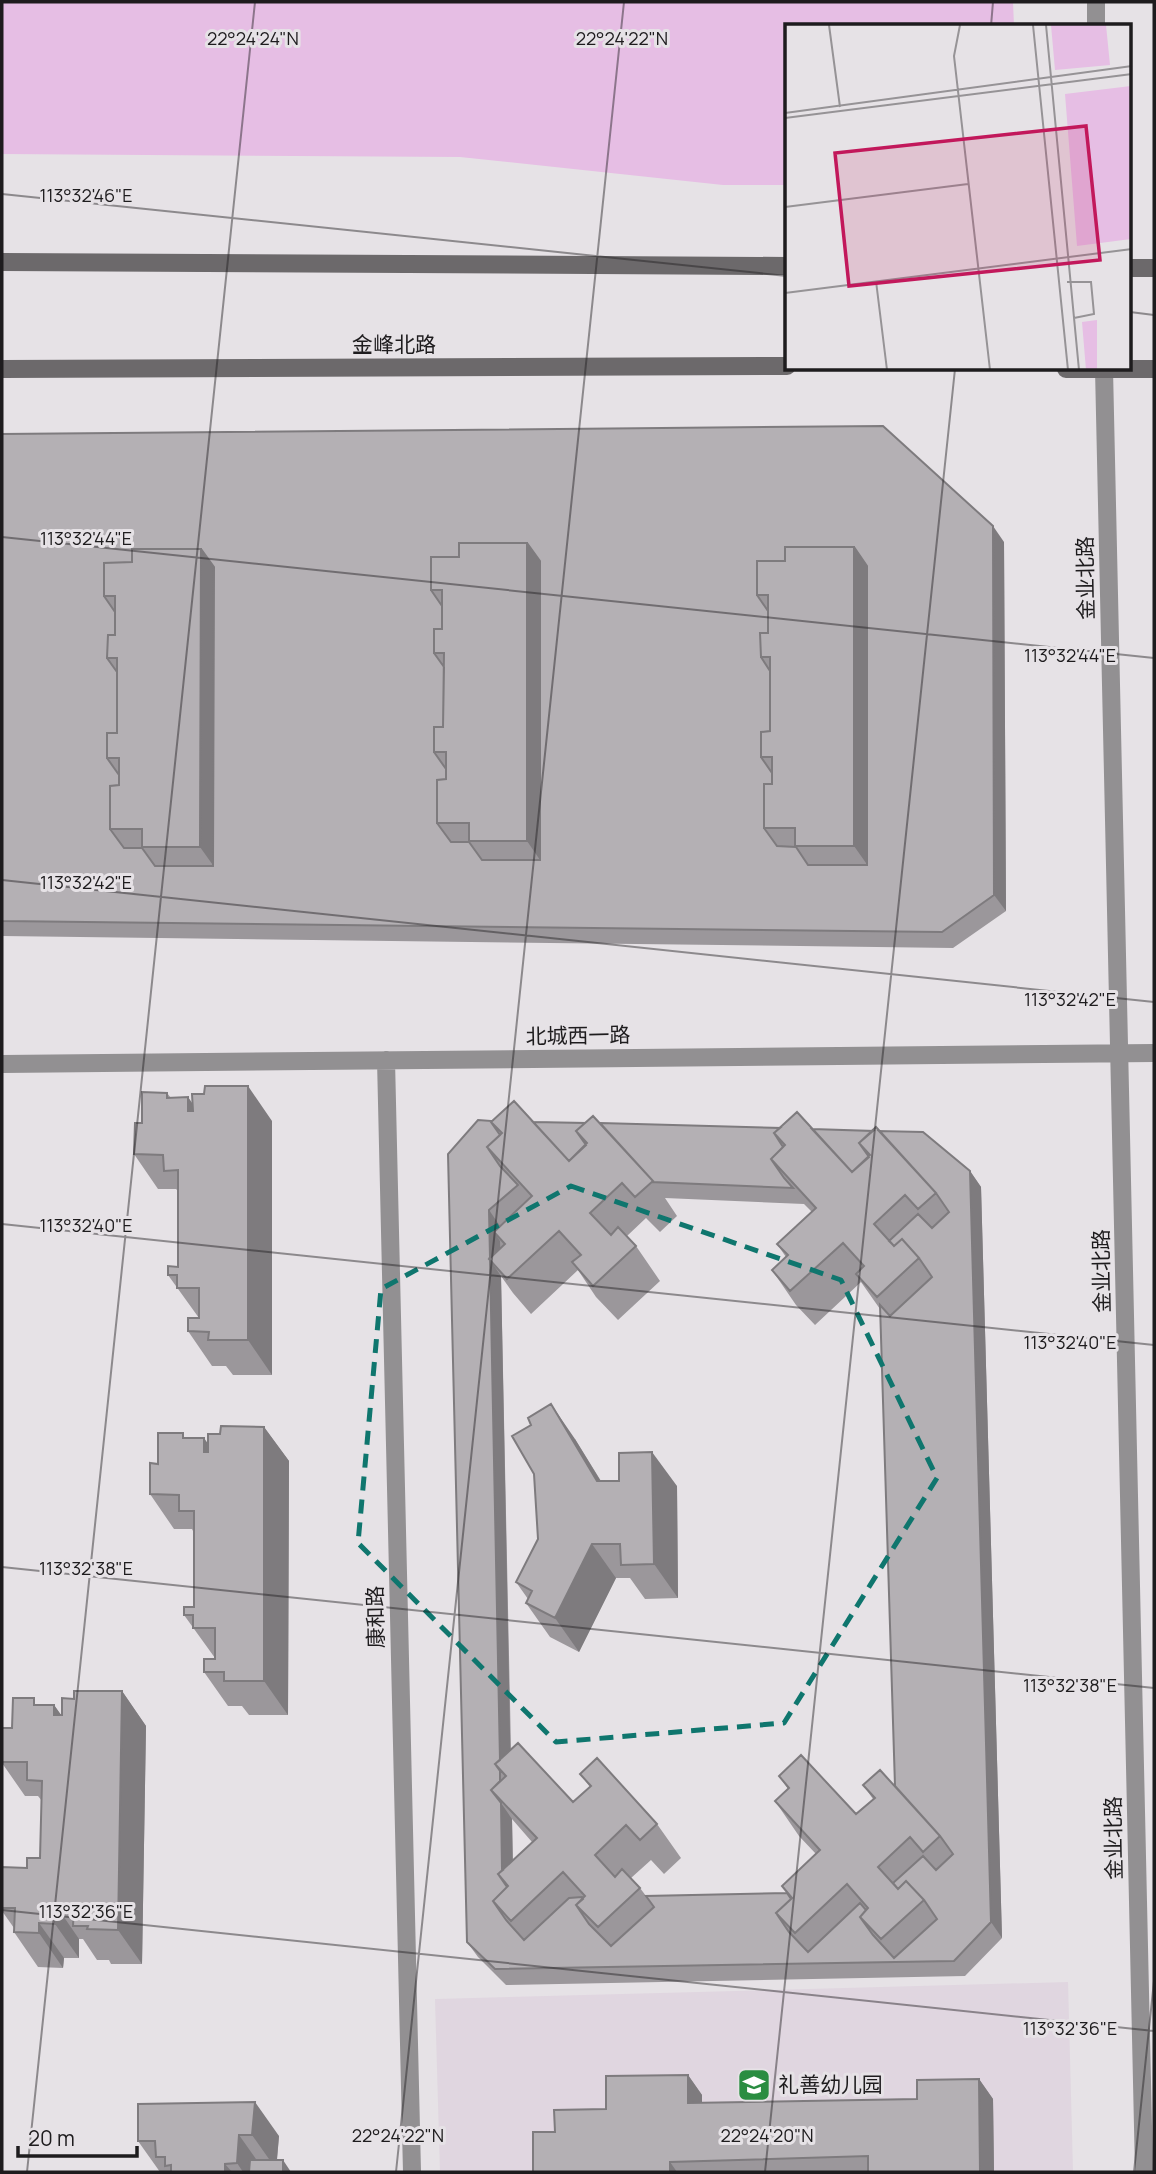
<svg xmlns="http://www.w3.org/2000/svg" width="1156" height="2174" viewBox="0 0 1156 2174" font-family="Manrope,'Noto Sans SC',sans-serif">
<rect width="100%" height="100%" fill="#e6e2e6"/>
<path fill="#e0d6e0" d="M 1068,1982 L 1073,2172 L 440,2172 L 435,1999 Z"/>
<path fill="#e6bee4" d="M 2,2 L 1013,2 L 1014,26 L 787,26 L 787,185 L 723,185 L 460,157 L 2,154 Z"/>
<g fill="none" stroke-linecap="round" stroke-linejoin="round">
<path stroke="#929092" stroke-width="18" d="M 1096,2 L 1096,26
M 1104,369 L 1144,2172
M 386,1060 L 412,2172
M 2,1064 L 1154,1053"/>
<path stroke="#6c696b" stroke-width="18" d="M 2,262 L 787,266
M 1130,268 L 1154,268
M 2,369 L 787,366
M 1066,369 L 1154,369"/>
</g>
<path fill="#9b979b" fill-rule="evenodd" d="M 2,434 L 1004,542 L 1006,911 L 953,948 L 2,936 Z
M 167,1093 L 171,1098 L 188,1097 L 192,1104 L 272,1121 L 272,1375 L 233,1375 L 226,1366 L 212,1366 L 188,1331 L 199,1318 L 168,1275 L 178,1267 L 178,1191 L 176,1189 L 158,1189 L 134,1154 L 142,1123 Z
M 478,1120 L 879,1131 L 970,1171 L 981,1187 L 1002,1938 L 965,1976 L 506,1985 L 478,1957 L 467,1942 ZM 665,1198 L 804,1204 L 812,1212 L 777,1244 L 786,1257 L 772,1270 L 796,1305 L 815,1325 L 861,1282 L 880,1309 L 895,1786 L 863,1785 L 873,1799 L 856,1814 L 779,1776 L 788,1789 L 775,1801 L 799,1836 L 816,1854 L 782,1886 L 787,1893 L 646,1896 L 640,1888 L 631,1878 L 651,1860 L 664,1874 L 681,1858 L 657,1824 L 580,1774 L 590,1787 L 573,1802 L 511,1750 L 501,1276 L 513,1293 L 531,1314 L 578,1270 L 596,1297 L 618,1320 L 660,1281 L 636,1246 L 627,1236 L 646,1218 L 660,1232 L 677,1216 ZM 512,1819 L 532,1842 L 513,1861 Z
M 264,1427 L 289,1461 L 288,1715 L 249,1715 L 242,1706 L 228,1706 L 204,1672 L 215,1658 L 184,1615 L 194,1607 L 194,1533 L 192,1529 L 174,1529 L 150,1494 L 158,1464 L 187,1438 L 208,1443 L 220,1434 Z
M 575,1439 L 601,1481 L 677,1486 L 678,1598 L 645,1599 L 630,1578 L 616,1578 L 579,1652 L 550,1637 L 526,1603 L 528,1599 L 516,1582 L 538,1539 Z
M 122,1691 L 146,1726 L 142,1964 L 111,1964 L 109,1960 L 97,1960 L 83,1939 L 79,1939 L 79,1958 L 64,1958 L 63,1968 L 38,1967 L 14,1932 L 14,1928 L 2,1911 L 2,1867 L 27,1868 L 40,1858 L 42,1801 L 38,1796 L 25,1796 L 2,1763 L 2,1728 L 12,1728 L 39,1705 L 54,1705 L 61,1715 L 74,1699 Z
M 688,2075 L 702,2095 L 702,2103 L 917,2099 L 979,2079 L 993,2099 L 994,2172 L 533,2172 L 555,2132 Z
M 138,2104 L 279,2136 L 277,2160 L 291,2172 L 160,2172 L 138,2141 Z"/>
<path fill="#7e7b7e" d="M 993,526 L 1004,542 L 1006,911 L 994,895 Z
M 527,543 L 552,577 L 551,876 L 527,841 Z
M 854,547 L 878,582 L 878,880 L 854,846 Z
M 201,549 L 225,583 L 225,882 L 200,847 Z
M 248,1086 L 272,1121 L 272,1375 L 248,1340 Z
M 188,1097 L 212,1132 L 188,1111 Z
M 970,1171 L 981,1187 L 1002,1938 L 991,1922 Z
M 489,1210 L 500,1226 L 494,1232 L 500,1241 L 501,1272 L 490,1260 Z
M 490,1260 L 501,1276 L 511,1783 L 500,1769 Z
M 551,1404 L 575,1439 L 622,1516 L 597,1481 Z
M 264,1427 L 289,1461 L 288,1715 L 264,1681 Z
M 204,1438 L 228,1472 L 204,1452 Z
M 652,1452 L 677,1486 L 678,1598 L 654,1564 Z
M 592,1544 L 616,1578 L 579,1652 L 555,1618 Z
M 122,1691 L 146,1726 L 142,1964 L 118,1930 Z
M 54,1705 L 79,1740 L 54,1715 Z
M 501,1803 L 512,1819 L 513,1885 L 502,1869 Z
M 55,1904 L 79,1939 L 79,1958 L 55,1924 Z
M 39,1923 L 64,1958 L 63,1968 L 39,1933 Z
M 688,2075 L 702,2095 L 702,2123 L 688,2103 Z
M 979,2079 L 993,2099 L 994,2172 L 980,2172 Z
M 255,2102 L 279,2136 L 276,2169 L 252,2135 Z
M 239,2135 L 263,2169 L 243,2172 L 237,2163 Z
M 283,2160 L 291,2172 L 283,2172 Z
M 670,2162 L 677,2172 L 670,2172 Z
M 225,2164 L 232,2172 L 225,2172 Z"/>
<path fill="#b4b0b4" stroke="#7e7b7e" stroke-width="2" fill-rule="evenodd" d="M 883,426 L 993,526 L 994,895 L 942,932 L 2,921 L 2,434 ZM 459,543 L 527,543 L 540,561 L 540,860 L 482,860 L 469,842 L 451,842 L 437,823 L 437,780 L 446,779 L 446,769 L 434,752 L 434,727 L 443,727 L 444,667 L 434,653 L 434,629 L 442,629 L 442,606 L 431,590 L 431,557 L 459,557 ZM 785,547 L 854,547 L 867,566 L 867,865 L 808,865 L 796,847 L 777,846 L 764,828 L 764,784 L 772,784 L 772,773 L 761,757 L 761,732 L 770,731 L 770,671 L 761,657 L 760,633 L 768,633 L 768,611 L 757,595 L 757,561 L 785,561 ZM 132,549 L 201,549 L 214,567 L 213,866 L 155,866 L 142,848 L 124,848 L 110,829 L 110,786 L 119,785 L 119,775 L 107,758 L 107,733 L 117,733 L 117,672 L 107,658 L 108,635 L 115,635 L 115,612 L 104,596 L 104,563 L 132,562 Z
M 459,543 L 527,543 L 527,841 L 469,841 L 469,823 L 437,823 L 437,780 L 446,779 L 446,752 L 434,752 L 434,727 L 443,727 L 444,653 L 434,653 L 434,629 L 442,629 L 442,590 L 431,590 L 431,557 L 459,557 Z
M 785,547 L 854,547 L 854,846 L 795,846 L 795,828 L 764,828 L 764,784 L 772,784 L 772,757 L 761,757 L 761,732 L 770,731 L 770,657 L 761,657 L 760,633 L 768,633 L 768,595 L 757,595 L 757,561 L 785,561 Z
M 132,549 L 201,549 L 200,847 L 142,847 L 142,829 L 110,829 L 110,786 L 119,785 L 119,758 L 107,758 L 107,733 L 117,733 L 117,658 L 107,658 L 108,635 L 115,635 L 115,596 L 104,596 L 104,563 L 132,562 Z
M 205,1086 L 248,1086 L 248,1340 L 208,1340 L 209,1332 L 188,1331 L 188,1318 L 199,1318 L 199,1288 L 177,1288 L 177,1275 L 168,1275 L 168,1266 L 178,1267 L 178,1170 L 164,1171 L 163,1155 L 134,1154 L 135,1123 L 142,1123 L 142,1092 L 167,1093 L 167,1098 L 188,1097 L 188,1111 L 193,1111 L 192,1094 L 204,1094 Z
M 514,1101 L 569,1161 L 587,1143 L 576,1131 L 593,1116 L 653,1181 L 635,1197 L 622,1183 L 590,1213 L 611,1235 L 618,1227 L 636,1246 L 593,1286 L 572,1262 L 581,1255 L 559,1231 L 507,1279 L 489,1259 L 505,1244 L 494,1232 L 532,1196 L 487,1147 L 502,1133 L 491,1122 Z
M 797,1112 L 852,1172 L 870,1155 L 859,1143 L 876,1127 L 936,1193 L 918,1209 L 905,1195 L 874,1224 L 894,1246 L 902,1239 L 919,1258 L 877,1297 L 856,1274 L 864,1266 L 843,1243 L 790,1291 L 772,1270 L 788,1255 L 777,1244 L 816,1208 L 771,1159 L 785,1145 L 774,1133 Z
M 478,1120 L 492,1121 L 491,1122 L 500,1135 L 487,1147 L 500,1166 L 518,1185 L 489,1210 L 490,1257 L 489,1259 L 490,1260 L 500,1760 L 495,1764 L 500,1771 L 500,1781 L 491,1790 L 501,1803 L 502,1869 L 503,1870 L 498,1874 L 507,1887 L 493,1901 L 506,1920 L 524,1940 L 569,1898 L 582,1897 L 583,1899 L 576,1905 L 589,1924 L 611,1946 L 654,1907 L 646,1896 L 787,1893 L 791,1899 L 776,1913 L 789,1932 L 808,1952 L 860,1903 L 866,1910 L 860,1917 L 873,1935 L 894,1958 L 937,1919 L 924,1900 L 906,1881 L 898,1889 L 893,1883 L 923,1856 L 936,1870 L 953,1854 L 940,1836 L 895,1786 L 880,1305 L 890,1316 L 932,1277 L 919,1258 L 902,1239 L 894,1246 L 889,1241 L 918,1214 L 932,1228 L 949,1212 L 936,1193 L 879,1131 L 923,1132 L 970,1171 L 991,1922 L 954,1961 L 495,1969 L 467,1942 L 448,1154 Z
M 533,1122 L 585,1123 L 576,1131 L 586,1145 L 569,1161 Z
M 600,1123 L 780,1128 L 774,1133 L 783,1147 L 771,1159 L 784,1178 L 793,1188 L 652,1182 L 653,1181 Z
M 812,1129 L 873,1131 L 859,1143 L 869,1157 L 852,1172 Z
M 551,1404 L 597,1481 L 619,1481 L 619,1453 L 652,1452 L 654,1564 L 621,1565 L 620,1544 L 592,1544 L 555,1618 L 526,1603 L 532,1591 L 516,1582 L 538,1539 L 534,1474 L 512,1436 L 531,1425 L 528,1418 Z
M 221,1426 L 264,1427 L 264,1681 L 224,1681 L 224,1672 L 204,1672 L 204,1659 L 215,1659 L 215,1628 L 193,1628 L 193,1615 L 184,1615 L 184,1607 L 194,1607 L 194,1511 L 179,1511 L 179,1495 L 150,1494 L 150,1463 L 158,1464 L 158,1433 L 183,1433 L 183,1438 L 204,1438 L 204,1452 L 208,1452 L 208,1434 L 220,1434 Z
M 74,1691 L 122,1691 L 118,1930 L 87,1929 L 88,1926 L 73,1926 L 74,1905 L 55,1904 L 55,1924 L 39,1923 L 39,1933 L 14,1932 L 15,1908 L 2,1908 L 2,1867 L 27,1868 L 27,1858 L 40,1858 L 42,1781 L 27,1780 L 27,1762 L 2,1762 L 2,1728 L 12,1728 L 13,1698 L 34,1698 L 34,1705 L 54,1705 L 54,1715 L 62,1715 L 62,1698 L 74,1699 Z
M 518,1743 L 573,1802 L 591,1786 L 580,1774 L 597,1758 L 657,1824 L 640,1840 L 626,1825 L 595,1855 L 615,1877 L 622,1869 L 640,1888 L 598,1927 L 576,1905 L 585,1896 L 563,1872 L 511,1921 L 493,1901 L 508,1886 L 498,1874 L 537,1838 L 491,1790 L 506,1776 L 495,1764 Z
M 801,1755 L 856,1814 L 875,1798 L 863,1785 L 880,1770 L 940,1836 L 923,1852 L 910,1837 L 878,1867 L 898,1889 L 906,1881 L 924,1900 L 881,1939 L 860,1917 L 868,1908 L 847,1884 L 795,1933 L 776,1913 L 792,1898 L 782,1886 L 820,1850 L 775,1801 L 789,1788 L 779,1776 Z
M 688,2075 L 688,2103 L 917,2099 L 917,2080 L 979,2079 L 980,2172 L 868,2172 L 868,2156 L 670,2162 L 670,2172 L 533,2172 L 533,2132 L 555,2132 L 554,2110 L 606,2109 L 606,2076 Z
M 255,2102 L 252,2135 L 239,2135 L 237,2163 L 225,2164 L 225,2172 L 171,2172 L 171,2165 L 165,2166 L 165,2157 L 156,2157 L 155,2141 L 138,2141 L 138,2104 Z
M 250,2160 L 283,2160 L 283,2172 L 236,2172 L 249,2172 Z"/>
<path fill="none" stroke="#0f766e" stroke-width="5" stroke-dasharray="14 9" stroke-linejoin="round" d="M 571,1186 L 841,1280 L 937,1478 L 784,1723 L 556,1742 L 358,1543 L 381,1289 Z"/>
<path fill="none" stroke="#1e1c1e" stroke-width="2" stroke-opacity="0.45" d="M 991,26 L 993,2M 2,194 L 787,276M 1130,312 L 1154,315M 2,537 L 1154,658M 2,880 L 1154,1002M 2,1224 L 1154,1345M 2,1567 L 1154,1688M 2,1910 L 1154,2031M 27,2172 L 255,2M 396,2172 L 624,2M 765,2172 L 955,369M 1134,2172 L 1154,1981"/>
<defs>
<symbol id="school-square" viewBox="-11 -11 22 22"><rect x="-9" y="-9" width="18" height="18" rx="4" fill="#2a8d41" stroke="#e6e2e6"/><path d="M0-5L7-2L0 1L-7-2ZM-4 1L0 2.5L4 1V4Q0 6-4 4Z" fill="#fff"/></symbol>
</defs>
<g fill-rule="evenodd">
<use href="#school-square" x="735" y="2066" width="38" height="38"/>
</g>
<g text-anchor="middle" stroke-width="6" stroke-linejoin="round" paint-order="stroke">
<g font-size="21" fill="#1e1c1e" stroke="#e6e2e6">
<text x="394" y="352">金峰北路</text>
<text transform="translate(1086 578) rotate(-91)" y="7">金业北路</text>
<text transform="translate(578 1036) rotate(-1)" y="7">北城西一路</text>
<text transform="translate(1102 1271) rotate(-91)" y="7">金业北路</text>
<text transform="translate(376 1617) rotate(-91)" y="7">康和路</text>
<text transform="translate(1114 1838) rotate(-91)" y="7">金业北路</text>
</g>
<g font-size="21" fill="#1e1c1e" stroke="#e6e2e6" text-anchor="start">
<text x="778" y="2092">礼善幼儿园</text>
</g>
</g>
<g transform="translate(785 24)">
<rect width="346" height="346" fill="#e6e2e6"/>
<path d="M 266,1 L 321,1 L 325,41 L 270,46 ZM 346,62 L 346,215 L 292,222 L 280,70 ZM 312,296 L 312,346 L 301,346 L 297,298 Z" fill="#e6bee4"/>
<path fill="none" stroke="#969396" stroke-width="2" d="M 44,1 L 55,83M 175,1 L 169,32 L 205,346M 248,1 L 283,346M 261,1 L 294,346M 0,89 L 347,42M 0,94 L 347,50M 0,183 L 183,160M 91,257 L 102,346M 282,258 L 306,258 L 309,290 L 289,294M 0,269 L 347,225"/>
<path fill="#c2185b" fill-opacity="0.15" stroke="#c2185b" stroke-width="3.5" d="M 301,102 L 315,236 L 64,262 L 50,129 Z"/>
<rect width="346" height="346" fill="none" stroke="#1e1c1e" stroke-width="3.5"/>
</g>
<g font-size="18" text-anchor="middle" fill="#1e1c1e" stroke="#e6e2e6" stroke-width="6" stroke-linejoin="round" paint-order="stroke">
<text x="253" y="45">22°24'24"N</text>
<text x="622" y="45">22°24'22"N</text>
<text x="86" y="202">113°32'46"E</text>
<text x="86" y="545">113°32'44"E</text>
<text x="1070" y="662">113°32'44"E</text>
<text x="86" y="889">113°32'42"E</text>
<text x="1070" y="1006">113°32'42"E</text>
<text x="86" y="1232">113°32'40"E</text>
<text x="1070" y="1349">113°32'40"E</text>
<text x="86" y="1575">113°32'38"E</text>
<text x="1070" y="1692">113°32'38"E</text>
<text x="86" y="1918">113°32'36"E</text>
<text x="1070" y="2035">113°32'36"E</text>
<text x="398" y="2142">22°24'22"N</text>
<text x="767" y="2142">22°24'20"N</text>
</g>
<rect width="1156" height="2174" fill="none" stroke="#1e1c1e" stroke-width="7"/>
<path d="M18 2146v10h119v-10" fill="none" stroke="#1e1c1e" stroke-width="3.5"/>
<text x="28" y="2146" font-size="21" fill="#1e1c1e" stroke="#e6e2e6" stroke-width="5" paint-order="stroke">20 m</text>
</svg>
